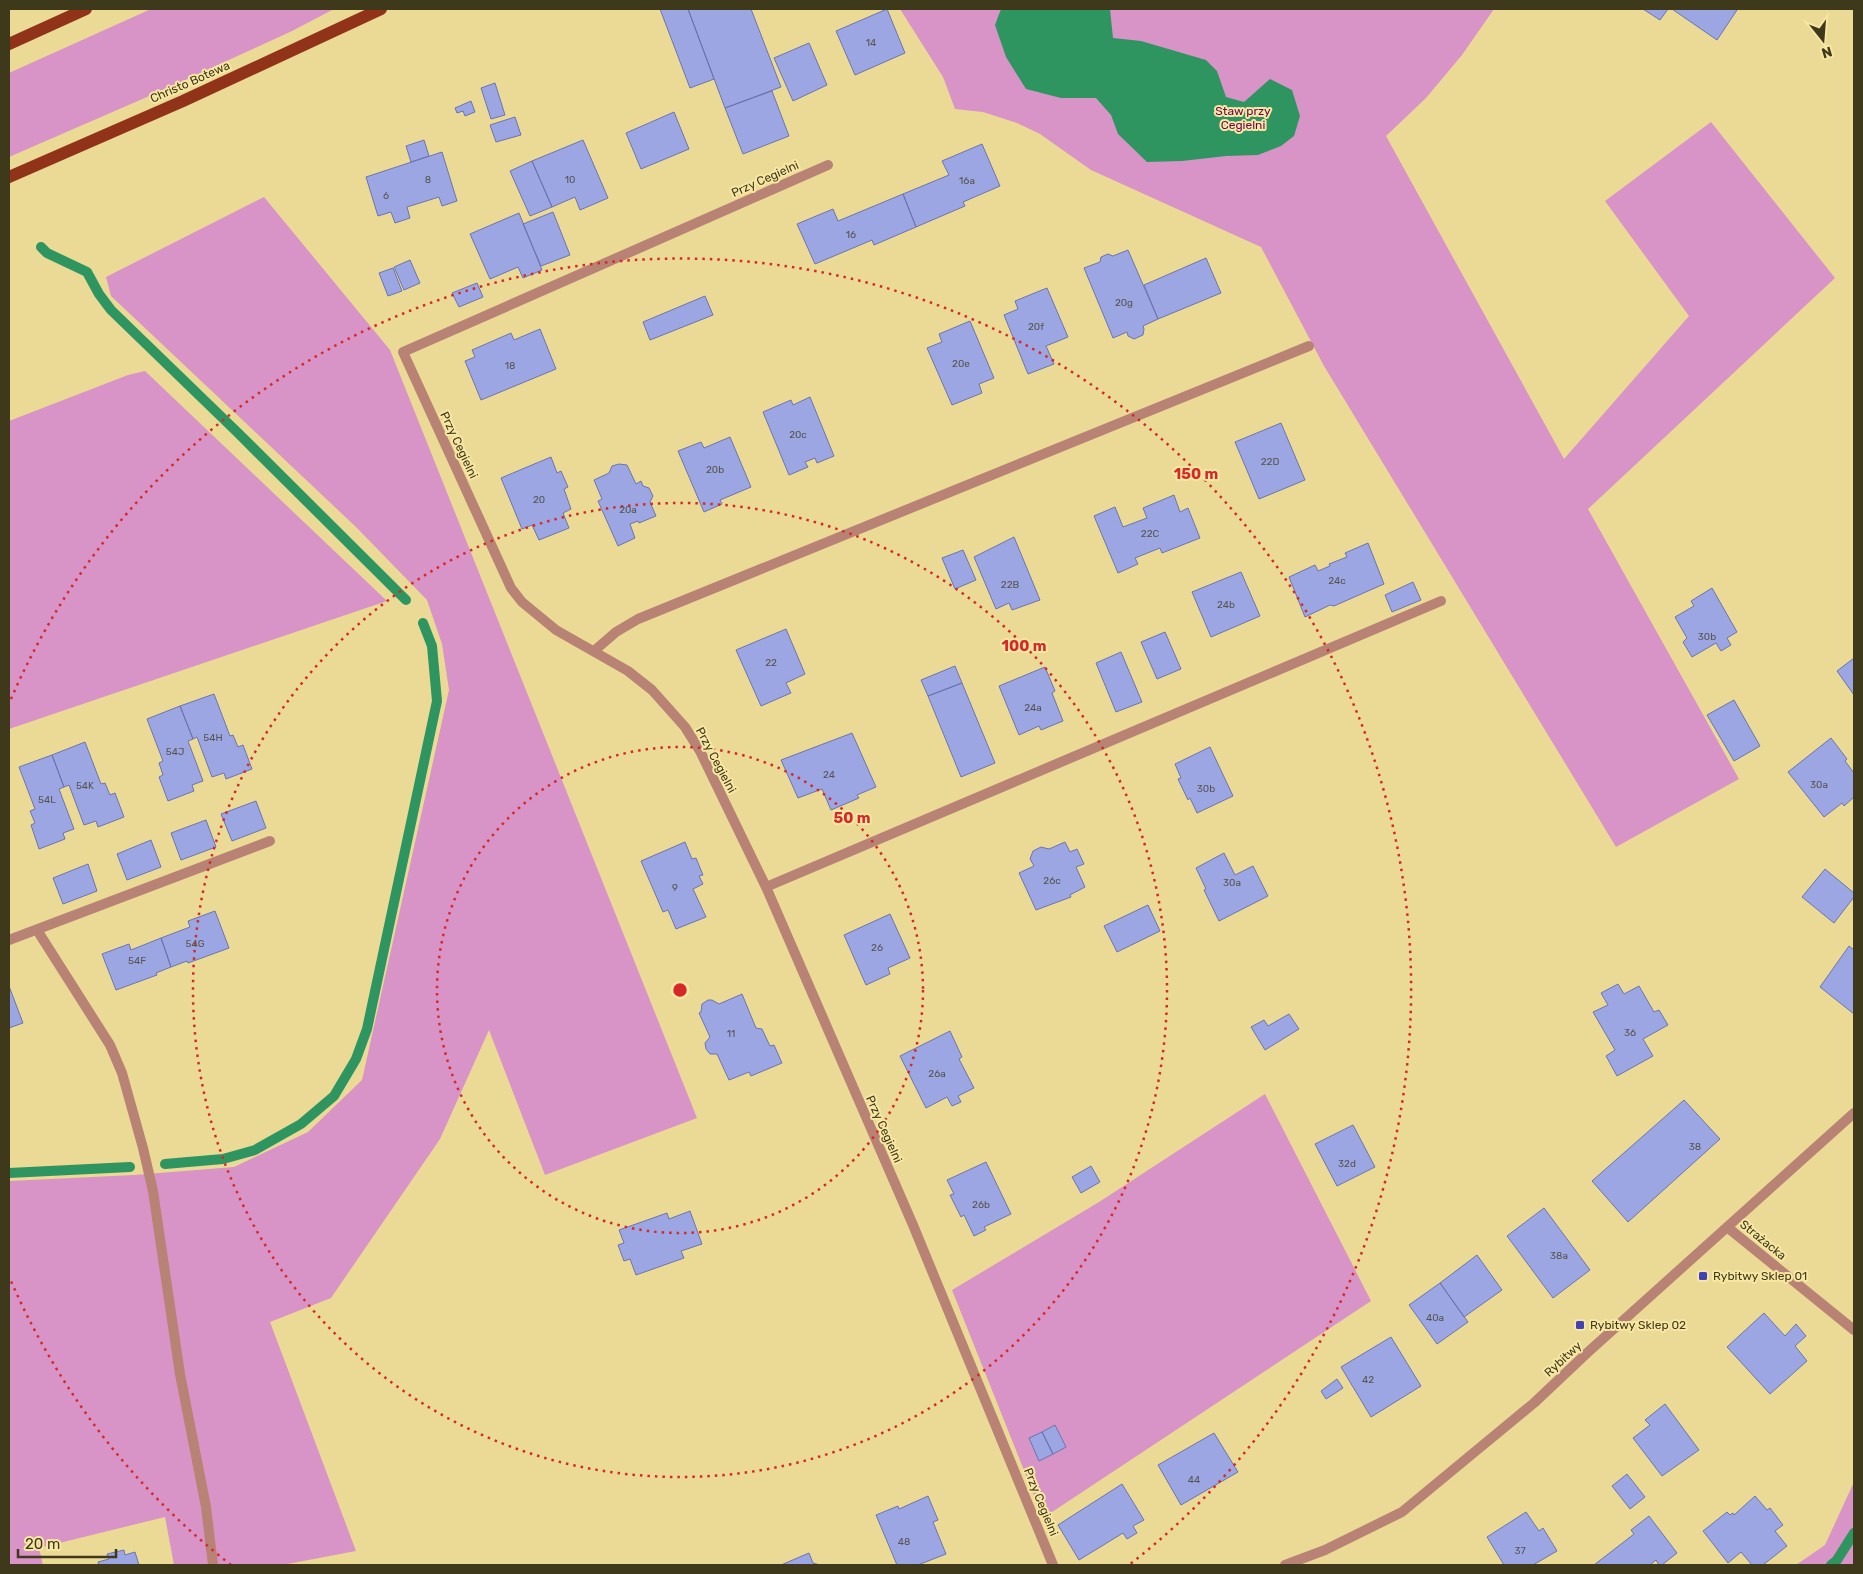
<svg xmlns="http://www.w3.org/2000/svg" width="1863" height="1574" viewBox="0 0 1863 1574" font-family="Rubik,sans-serif">
<rect width="100%" height="100%" fill="#ebda95"/>
<path fill="#d893c7" d="M 151,9 L 334,9 L 292,31 L 170,87 L 9,157 L 9,73 Z
M 900,9 L 1494,9 L 1462,55 L 1426,98 L 1386,136 L 1564,459 L 1689,316 L 1605,201 L 1711,122 L 1835,278 L 1588,509 L 1739,779 L 1616,847 L 1324,366 L 1261,247 L 1091,170 L 1040,134 L 1017,123 L 983,112 L 955,109 L 943,77 Z
M 264,197 L 390,350 L 697,1118 L 545,1175 L 489,1030 L 440,1139 L 331,1298 L 270,1322 L 356,1551 L 282,1565 L 174,1565 L 165,1517 L 39,1548 L 43,1565 L 9,1565 L 9,1181 L 134,1175 L 234,1167 L 308,1132 L 362,1080 L 449,690 L 442,644 L 427,600 L 356,527 L 111,296 L 106,277 Z
M 145,371 L 387,601 L 9,729 L 9,421 L 128,375 Z
M 1265,1094 L 1371,1301 L 1043,1518 L 952,1290 L 1099,1202 Z
M 1854,1482 L 1854,1565 L 1796,1565 L 1825,1545 Z"/>
<path fill="#2f9560" d="M 1001,9 L 1110,9 L 1113,38 L 1141,41 L 1206,60 L 1217,71 L 1226,97 L 1244,102 L 1270,79 L 1292,90 L 1300,116 L 1294,136 L 1281,146 L 1258,155 L 1226,156 L 1182,161 L 1147,162 L 1118,134 L 1111,115 L 1096,98 L 1061,98 L 1026,89 L 1006,57 L 995,25 Z"/>
<g fill="none" stroke-linecap="round" stroke-linejoin="round">
<path stroke="#2f9560" stroke-width="10" d="M 41,247 L 47,253 L 87,272 L 99,294 L 111,310 L 235,430 L 406,600
M 165,1164 L 223,1159 L 255,1150 L 301,1124 L 334,1096 L 356,1059 L 367,1029 L 437,701 L 432,646 L 423,623
M 9,1173 L 130,1167
M 1831,1565 L 1837,1560 L 1854,1533"/>
</g>
<path fill="#9ba6e3" stroke="#6b74ae" d="M 660,9 L 688,9 L 714,79 L 690,88 Z
M 688,9 L 751,9 L 781,87 L 725,108 Z
M 887,9 L 905,53 L 855,75 L 836,31 Z
M 1643,9 L 1668,9 L 1660,20 Z
M 1672,9 L 1734,9 L 1737,10 L 1717,40 Z
M 809,43 L 827,85 L 793,101 L 774,58 Z
M 495,83 L 505,115 L 491,119 L 481,88 Z
M 772,91 L 789,136 L 743,154 L 725,108 Z
M 471,101 L 475,112 L 465,116 L 463,111 L 457,113 L 455,108 Z
M 674,112 L 689,149 L 641,169 L 626,133 Z
M 515,117 L 521,135 L 496,142 L 490,125 Z
M 424,140 L 429,156 L 411,162 L 406,146 Z
M 583,140 L 608,198 L 580,210 L 575,197 L 552,207 L 532,161 Z
M 982,144 L 1000,186 L 963,202 L 965,206 L 916,227 L 903,194 L 949,175 L 942,161 Z
M 442,152 L 457,201 L 442,206 L 439,197 L 407,207 L 410,218 L 395,223 L 391,212 L 378,216 L 366,177 Z
M 532,161 L 552,207 L 530,216 L 510,171 Z
M 903,194 L 916,227 L 874,245 L 872,240 L 815,264 L 797,224 L 833,209 L 838,221 Z
M 553,212 L 570,255 L 541,266 L 523,224 Z
M 519,213 L 542,270 L 523,278 L 518,267 L 490,279 L 470,234 Z
M 1128,250 L 1158,319 L 1143,326 L 1144,329 L 1143,335 L 1134,339 L 1128,336 L 1127,332 L 1113,338 L 1084,268 L 1100,262 L 1101,257 L 1108,254 L 1113,256 Z
M 1206,258 L 1221,293 L 1158,319 L 1144,285 Z
M 410,260 L 420,283 L 404,290 L 394,267 Z
M 393,268 L 402,291 L 388,296 L 379,273 Z
M 477,283 L 483,297 L 459,307 L 452,293 Z
M 1047,288 L 1068,337 L 1046,346 L 1054,364 L 1028,374 L 1004,315 L 1018,309 L 1015,301 Z
M 705,296 L 713,315 L 650,340 L 643,322 Z
M 970,321 L 994,378 L 979,384 L 982,393 L 952,405 L 927,348 L 942,342 L 939,334 Z
M 540,329 L 556,369 L 481,400 L 465,361 L 475,357 L 472,350 L 511,333 L 514,340 Z
M 810,397 L 834,456 L 817,463 L 815,458 L 805,462 L 808,467 L 789,475 L 763,412 L 791,400 L 793,405 Z
M 1281,423 L 1305,480 L 1259,499 L 1235,442 Z
M 730,437 L 751,487 L 720,500 L 722,504 L 704,512 L 678,451 L 701,442 L 704,448 Z
M 551,457 L 557,473 L 561,471 L 568,487 L 564,489 L 571,509 L 563,513 L 569,528 L 539,540 L 532,525 L 522,529 L 501,478 Z
M 619,464 L 627,465 L 636,484 L 641,481 L 643,486 L 649,488 L 653,496 L 650,502 L 656,516 L 639,523 L 638,521 L 630,524 L 635,538 L 618,546 L 598,501 L 602,499 L 594,480 L 609,473 L 612,466 Z
M 1174,495 L 1180,512 L 1188,508 L 1200,538 L 1162,553 L 1160,548 L 1135,558 L 1138,564 L 1118,573 L 1094,516 L 1115,507 L 1123,527 L 1147,518 L 1143,508 Z
M 1014,537 L 1040,600 L 1012,610 L 1009,603 L 996,609 L 974,557 Z
M 1368,543 L 1384,584 L 1334,606 L 1330,605 L 1305,617 L 1289,577 L 1315,565 L 1318,571 L 1330,566 L 1329,564 L 1347,557 L 1345,553 Z
M 963,550 L 976,580 L 955,589 L 942,558 Z
M 1241,572 L 1260,616 L 1211,637 L 1192,592 Z
M 1413,582 L 1421,600 L 1392,612 L 1385,595 Z
M 1712,588 L 1737,632 L 1727,638 L 1731,645 L 1721,651 L 1716,643 L 1692,657 L 1683,642 L 1687,638 L 1675,617 L 1694,606 L 1691,601 Z
M 786,629 L 805,674 L 786,683 L 791,693 L 761,706 L 736,650 Z
M 1165,632 L 1181,669 L 1157,679 L 1141,642 Z
M 1121,652 L 1142,702 L 1116,712 L 1096,663 Z
M 1854,658 L 1854,695 L 1837,671 Z
M 955,666 L 962,683 L 928,696 L 921,680 Z
M 1045,667 L 1055,691 L 1052,693 L 1063,721 L 1041,730 L 1039,726 L 1019,735 L 999,686 Z
M 962,683 L 995,763 L 961,777 L 928,696 Z
M 214,694 L 230,736 L 233,735 L 238,747 L 243,745 L 252,769 L 226,779 L 224,773 L 212,777 L 197,737 L 193,739 L 180,706 Z
M 1734,700 L 1760,746 L 1734,761 L 1707,715 Z
M 180,706 L 193,739 L 188,741 L 203,781 L 192,785 L 194,791 L 168,801 L 159,777 L 163,775 L 159,763 L 163,761 L 147,719 Z
M 852,733 L 876,787 L 857,795 L 859,798 L 831,810 L 822,789 L 798,798 L 781,760 Z
M 1831,738 L 1847,759 L 1845,761 L 1854,773 L 1854,797 L 1844,806 L 1842,803 L 1824,817 L 1788,772 Z
M 85,742 L 101,784 L 105,783 L 110,795 L 115,793 L 124,817 L 98,827 L 96,821 L 84,825 L 69,785 L 64,787 L 52,755 Z
M 1210,747 L 1233,796 L 1197,813 L 1190,798 L 1188,800 L 1178,779 L 1181,778 L 1175,764 Z
M 52,755 L 64,787 L 59,789 L 74,829 L 63,833 L 65,839 L 39,849 L 31,825 L 35,823 L 30,811 L 35,809 L 19,767 Z
M 256,801 L 266,828 L 232,841 L 221,814 Z
M 206,820 L 216,847 L 181,860 L 171,833 Z
M 151,840 L 161,867 L 127,880 L 117,854 Z
M 685,842 L 692,859 L 696,858 L 703,875 L 699,876 L 703,884 L 693,889 L 706,917 L 676,929 L 668,910 L 663,912 L 641,861 Z
M 1065,842 L 1070,852 L 1077,849 L 1084,864 L 1076,867 L 1085,887 L 1070,895 L 1071,897 L 1036,910 L 1019,873 L 1034,866 L 1030,859 L 1033,851 L 1041,847 L 1049,849 Z
M 1224,853 L 1235,875 L 1253,866 L 1268,896 L 1219,921 L 1204,890 L 1206,889 L 1196,868 Z
M 88,864 L 97,891 L 63,904 L 53,878 Z
M 1825,869 L 1854,893 L 1854,897 L 1834,923 L 1802,897 Z
M 1148,905 L 1160,931 L 1117,952 L 1104,926 Z
M 215,911 L 229,948 L 188,963 L 187,961 L 171,967 L 161,938 L 190,927 L 188,921 Z
M 890,914 L 910,958 L 888,968 L 890,974 L 866,985 L 844,935 Z
M 161,938 L 171,967 L 156,973 L 157,975 L 116,990 L 102,954 L 129,944 L 131,950 Z
M 1849,946 L 1854,950 L 1854,1014 L 1820,987 Z
M 1618,984 L 1624,994 L 1639,986 L 1654,1012 L 1659,1010 L 1668,1025 L 1643,1039 L 1653,1056 L 1617,1076 L 1606,1056 L 1615,1050 L 1593,1012 L 1608,1005 L 1601,993 Z
M 9,986 L 23,1023 L 9,1028 Z
M 742,994 L 756,1028 L 762,1029 L 770,1046 L 774,1045 L 782,1063 L 751,1076 L 749,1072 L 729,1080 L 717,1054 L 710,1054 L 706,1049 L 705,1043 L 710,1037 L 699,1013 L 701,1012 L 702,1004 L 708,1000 L 712,1000 L 719,1004 Z
M 1289,1014 L 1299,1029 L 1265,1050 L 1251,1027 L 1264,1020 L 1268,1026 Z
M 950,1031 L 962,1057 L 959,1059 L 974,1088 L 958,1096 L 961,1102 L 952,1106 L 947,1097 L 926,1108 L 900,1056 Z
M 1684,1100 L 1720,1139 L 1628,1222 L 1592,1181 Z
M 1353,1125 L 1375,1167 L 1337,1186 L 1315,1144 Z
M 986,1162 L 1011,1214 L 984,1227 L 986,1230 L 974,1236 L 964,1215 L 961,1217 L 950,1195 L 954,1194 L 947,1180 Z
M 1091,1166 L 1100,1182 L 1081,1193 L 1072,1177 Z
M 1544,1208 L 1590,1270 L 1553,1298 L 1507,1236 Z
M 690,1211 L 702,1244 L 681,1251 L 684,1258 L 636,1275 L 630,1259 L 624,1261 L 618,1245 L 624,1243 L 619,1230 L 667,1213 L 669,1219 Z
M 1477,1255 L 1502,1290 L 1464,1317 L 1440,1283 Z
M 1440,1283 L 1468,1322 L 1437,1344 L 1409,1305 Z
M 1764,1313 L 1785,1336 L 1796,1324 L 1806,1336 L 1795,1346 L 1807,1361 L 1770,1394 L 1727,1347 Z
M 1391,1337 L 1421,1386 L 1371,1417 L 1341,1367 Z
M 1337,1379 L 1343,1388 L 1326,1399 L 1321,1391 Z
M 1665,1404 L 1699,1450 L 1662,1476 L 1633,1438 L 1650,1425 L 1645,1420 Z
M 1055,1425 L 1066,1447 L 1053,1454 L 1042,1432 Z
M 1042,1432 L 1053,1454 L 1039,1461 L 1029,1438 Z
M 1214,1433 L 1238,1472 L 1181,1505 L 1158,1465 Z
M 1627,1474 L 1645,1497 L 1630,1509 L 1612,1486 Z
M 1122,1484 L 1144,1520 L 1133,1526 L 1137,1533 L 1127,1539 L 1123,1533 L 1079,1560 L 1058,1525 Z
M 928,1496 L 938,1520 L 933,1522 L 946,1554 L 918,1565 L 897,1565 L 876,1515 L 898,1506 L 899,1509 Z
M 1755,1496 L 1767,1510 L 1770,1508 L 1783,1525 L 1775,1531 L 1787,1546 L 1763,1565 L 1752,1565 L 1741,1552 L 1728,1563 L 1703,1531 L 1727,1512 L 1730,1515 L 1733,1513 L 1734,1515 Z
M 1526,1512 L 1539,1531 L 1543,1528 L 1557,1551 L 1533,1565 L 1504,1565 L 1487,1537 Z
M 1649,1516 L 1677,1553 L 1662,1565 L 1659,1565 L 1656,1560 L 1650,1565 L 1594,1565 L 1634,1534 L 1631,1530 Z
M 124,1550 L 125,1555 L 135,1552 L 139,1565 L 99,1565 L 98,1562 L 109,1559 L 107,1554 Z
M 809,1553 L 813,1563 L 820,1565 L 781,1565 Z"/>
<g fill="none" stroke-linecap="round" stroke-linejoin="round">
<path stroke="#b88374" stroke-width="10" d="M 828,165 L 403,352 L 511,588 L 522,602 L 556,630 L 628,671 L 652,690 L 685,727 L 700,751 L 766,887 L 913,1225 L 1053,1565
M 594,651 L 616,632 L 638,619 L 1309,346
M 766,887 L 1441,601
M 37,930 L 110,1045 L 122,1073 L 143,1148 L 153,1191 L 180,1374 L 206,1507 L 213,1565
M 9,940 L 270,841
M 1727,1227 L 1854,1330
M 1285,1565 L 1325,1550 L 1402,1512 L 1534,1403 L 1587,1353 L 1854,1113"/>
<path stroke="#913319" stroke-width="12" d="M 9,44 L 86,9
M 9,177 L 183,101 L 381,9"/>
</g>
<g fill="none" stroke="#d62828" stroke-width="2.5" stroke-dasharray="2.5 5">
<circle cx="680" cy="990" r="243"/>
<circle cx="680" cy="990" r="487"/>
<path d="M231 1565A730 730 0 0 1 11 1281M11 699A730 730 0 1 1 1129 1565"/>
</g>
<g fill="#4142b7" stroke="#f8e7a2" stroke-width="2">
<rect x="1698" y="1271" width="10" height="10" rx="2.5"/>
<rect x="1575" y="1320" width="10" height="10" rx="2.5"/>
</g>
<g text-anchor="middle" stroke-width="4" stroke-linejoin="round" paint-order="stroke">
<g font-size="10" fill="#56544e">
<text x="871" y="46">14</text>
<text x="428" y="183">8</text>
<text x="570" y="183">10</text>
<text x="967" y="184">16a</text>
<text x="386" y="199">6</text>
<text x="851" y="238">16</text>
<text x="1124" y="306">20g</text>
<text x="1036" y="330">20f</text>
<text x="961" y="367">20e</text>
<text x="510" y="369">18</text>
<text x="798" y="438">20c</text>
<text x="1270" y="465">22D</text>
<text x="715" y="473">20b</text>
<text x="539" y="503">20</text>
<text x="628" y="513">20a</text>
<text x="1150" y="537">22C</text>
<text x="1337" y="584">24c</text>
<text x="1010" y="588">22B</text>
<text x="1226" y="608">24b</text>
<text x="1707" y="640">30b</text>
<text x="771" y="666">22</text>
<text x="1033" y="711">24a</text>
<text x="213" y="741">54H</text>
<text x="175" y="755">54J</text>
<text x="829" y="778">24</text>
<text x="1819" y="788">30a</text>
<text x="85" y="789">54K</text>
<text x="1206" y="792">30b</text>
<text x="47" y="803">54L</text>
<text x="1052" y="884">26c</text>
<text x="1232" y="886">30a</text>
<text x="675" y="891">9</text>
<text x="195" y="947">54G</text>
<text x="877" y="951">26</text>
<text x="137" y="964">54F</text>
<text x="1630" y="1036">36</text>
<text x="731" y="1037">11</text>
<text x="937" y="1077">26a</text>
<text x="1695" y="1150">38</text>
<text x="1347" y="1167">32d</text>
<text x="981" y="1208">26b</text>
<text x="1559" y="1259">38a</text>
<text x="1435" y="1321">40a</text>
<text x="1368" y="1383">42</text>
<text x="1194" y="1483">44</text>
<text x="904" y="1545">48</text>
<text x="1520" y="1554">37</text>
</g>
<g font-size="12" fill="#3f391c" stroke="#f8e7a2">
<text transform="translate(190 82) rotate(-24)" y="4">Christo Botewa</text>
<text transform="translate(765 179) rotate(-24)" y="4">Przy Cegielni</text>
<text transform="translate(459 445) rotate(65)" y="4">Przy Cegielni</text>
<text transform="translate(716 760) rotate(62)" y="4">Przy Cegielni</text>
<text transform="translate(884 1129) rotate(66)" y="4">Przy Cegielni</text>
<text transform="translate(1763 1240) rotate(39)" y="4">Strażacka</text>
<text transform="translate(1563 1359) rotate(-43)" y="4">Rybitwy</text>
<text transform="translate(1041 1502) rotate(68)" y="4">Przy Cegielni</text>
</g>
<g font-size="12" fill="#640556" stroke="#f8e7a2">
<text x="1243" y="115">Staw przy<tspan x="1243" dy="14">Cegielni</tspan></text>
</g>
<g font-size="12" fill="#3f391c" stroke="#f8e7a2" text-anchor="start">
<text x="1713" y="1280">Rybitwy Sklep 01</text>
<text x="1590" y="1329">Rybitwy Sklep 02</text>
</g>
</g>
<circle cx="680" cy="990" r="8" fill="#d62828" stroke="#f8e7a2" stroke-width="2.5"/>
<g font-size="15" text-anchor="middle" font-weight="bold" fill="#d62828" stroke="#f8e7a2" stroke-width="4" stroke-linejoin="round" paint-order="stroke">
<text x="1196" y="479">150 m</text>
<text x="1024" y="651">100 m</text>
<text x="852" y="823">50 m</text>
</g>
<rect width="1863" height="1574" fill="none" stroke="#3f391c" stroke-width="20"/>
<g transform="translate(1823 40) rotate(163)" stroke="#f8e7a2" stroke-width="4" paint-order="stroke">
<path d="M0-4L9 19L0 12L-9 19Z" fill="#3f391c"/>
<text y="-8" font-size="14" font-weight="bold" text-anchor="middle" fill="#3f391c">N</text>
</g>
<path d="M18 1549v8h98v-8" fill="none" stroke="#3f391c" stroke-width="2.5"/>
<text x="25" y="1549" font-size="15" fill="#3f391c" stroke="#f8e7a2" stroke-width="4" paint-order="stroke">20 m</text>
</svg>
